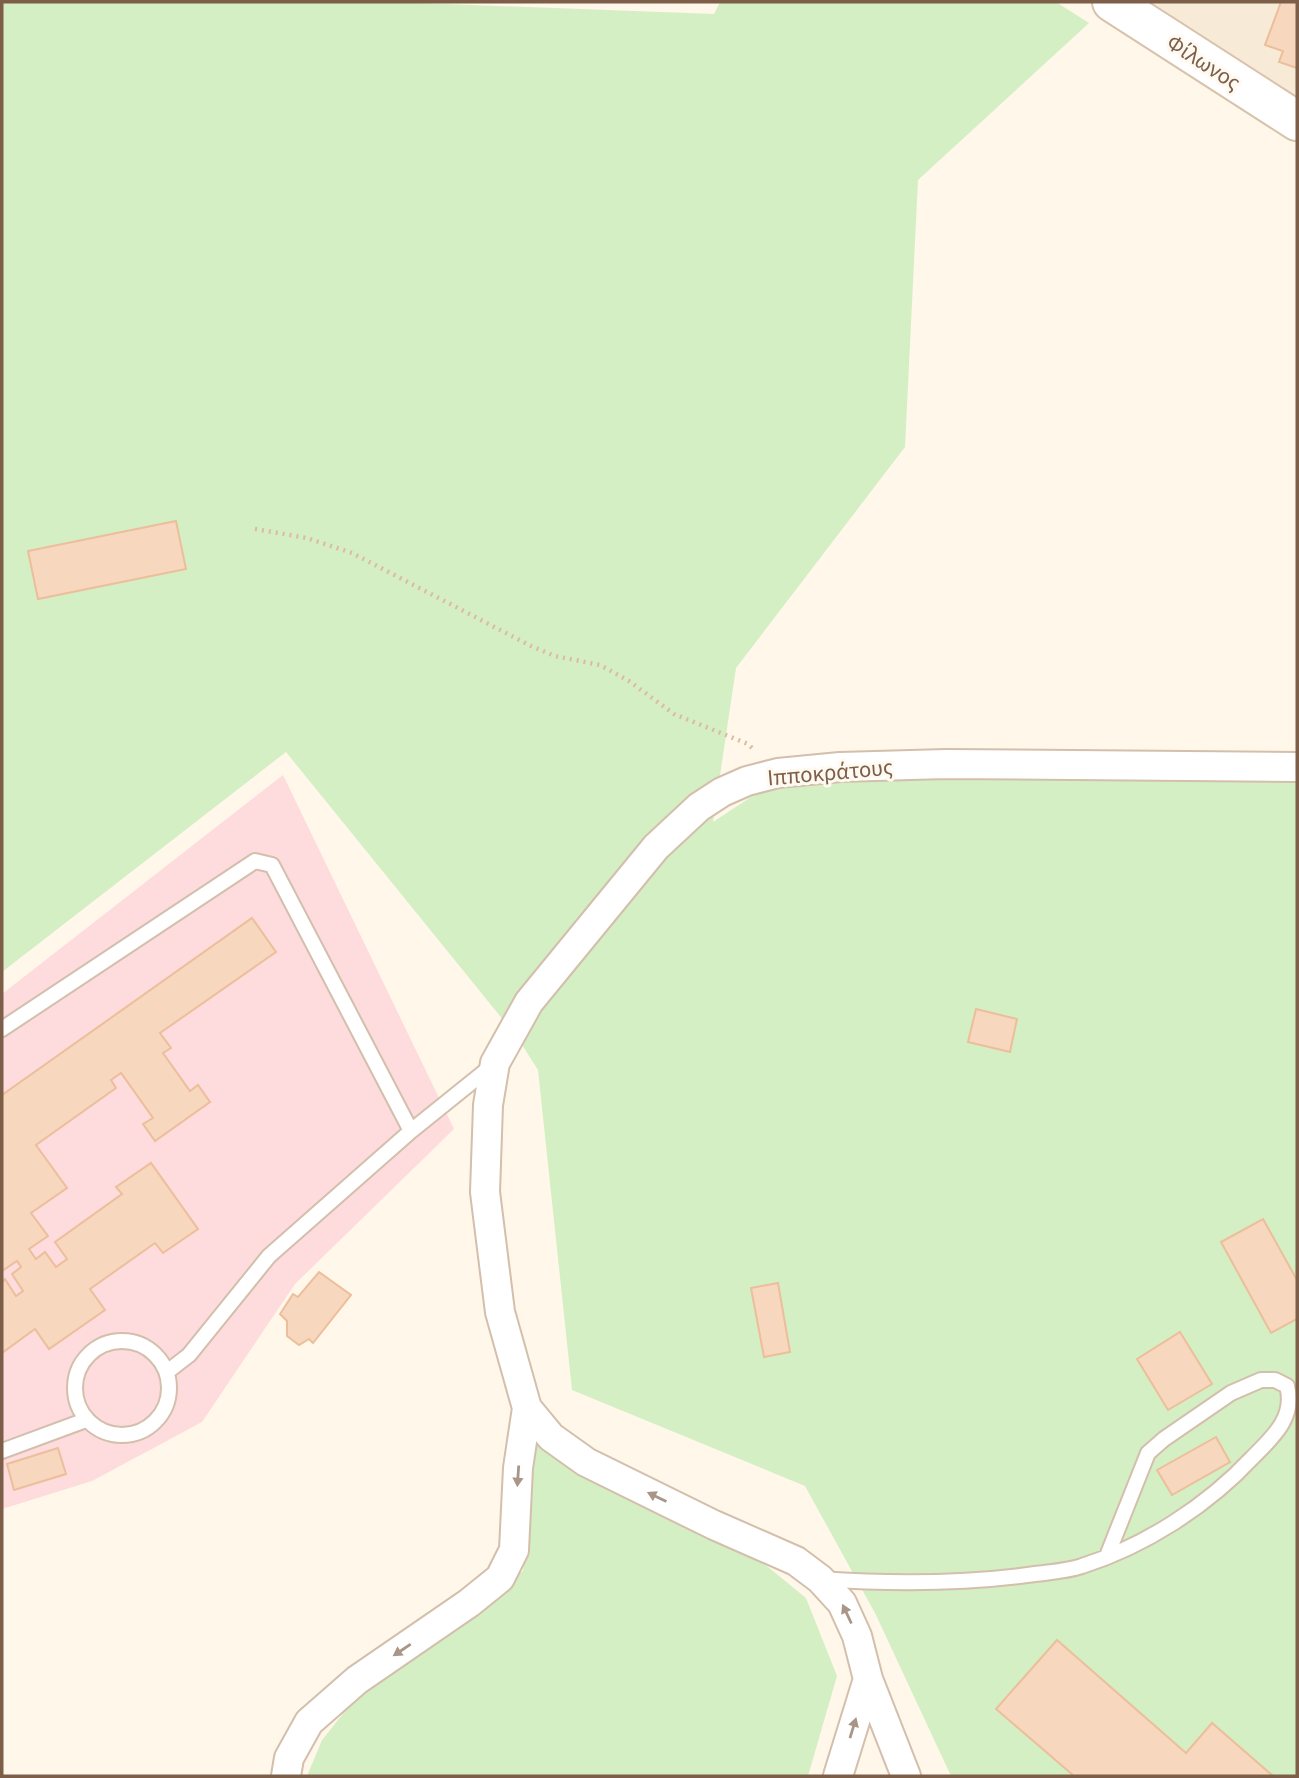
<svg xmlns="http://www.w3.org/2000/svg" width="1299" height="1778" viewBox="0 0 1299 1778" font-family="'Source Sans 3',sans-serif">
<rect width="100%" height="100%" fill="#fff7e9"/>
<path fill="#f7ead6" d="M 1152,2 L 1297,2 L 1297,98 L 1171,15 Z"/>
<path fill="#fedbdd" d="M 283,775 L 454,1129 L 295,1284 L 202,1422 L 92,1481 L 2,1509 L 2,994 Z"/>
<path fill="#d4efc4" d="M 2,2 L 392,2 L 714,14 L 720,2 L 1056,2 L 1089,23 L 918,180 L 905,447 L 736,668 L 713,822 L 757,793 L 809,780 L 920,776 L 1297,779 L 1297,1776 L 951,1776 L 875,1613 L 805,1486 L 572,1390 L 538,1070 L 517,1037 L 286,752 L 2,972 Z
M 535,1431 L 751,1553 L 806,1598 L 837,1676 L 808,1776 L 307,1776 L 322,1740 L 354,1700 L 523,1571 Z"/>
<path fill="#f7d7bd" stroke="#ecbe9b" stroke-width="2" d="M 1281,2 L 1297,2 L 1297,68 L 1279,62 L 1283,51 L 1265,45 Z
M 176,521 L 186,569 L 38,599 L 28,551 Z
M 252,918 L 276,952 L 160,1033 L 171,1048 L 163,1053 L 190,1091 L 198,1085 L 210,1102 L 155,1141 L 143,1124 L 153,1118 L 121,1073 L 111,1080 L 116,1088 L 36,1145 L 67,1188 L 31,1213 L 48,1236 L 29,1249 L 36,1259 L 45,1252 L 56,1267 L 67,1259 L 55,1242 L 122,1194 L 116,1187 L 151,1163 L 198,1229 L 163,1253 L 155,1243 L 90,1289 L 105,1310 L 49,1349 L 35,1329 L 2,1353 L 2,1282 L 5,1279 L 16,1296 L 23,1291 L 12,1274 L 21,1267 L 17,1261 L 2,1271 L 2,1095 Z
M 976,1009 L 1017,1019 L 1010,1052 L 968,1042 Z
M 1263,1219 L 1297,1280 L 1297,1319 L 1271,1333 L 1221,1242 Z
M 319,1272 L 351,1295 L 313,1343 L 309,1339 L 299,1345 L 287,1336 L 287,1321 L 280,1314 L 293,1294 L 298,1297 Z
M 778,1283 L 790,1352 L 764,1357 L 751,1288 Z
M 1180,1332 L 1212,1384 L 1168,1410 L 1137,1359 Z
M 1216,1437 L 1230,1462 L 1172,1495 L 1157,1470 Z
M 58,1448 L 66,1474 L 14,1490 L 7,1464 Z
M 1057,1640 L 1186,1753 L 1212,1723 L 1273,1776 L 1074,1776 L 996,1709 Z"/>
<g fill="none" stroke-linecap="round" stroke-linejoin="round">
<defs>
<path id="service" d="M 2,1029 L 255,861 L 272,865 L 411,1131
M75 1388a47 47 0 1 1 94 0a47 47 0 1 1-94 0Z
M 167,1372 L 189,1355 L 269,1256 L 411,1131 L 493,1065
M 2,1451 L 86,1420
M 821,1579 C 892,1584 964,1584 1035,1574 C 1050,1572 1068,1571 1082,1566 C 1145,1546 1207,1506 1252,1458 C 1272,1438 1296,1417 1287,1386 L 1275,1380 L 1261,1380 L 1231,1393 L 1164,1439 L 1148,1453 L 1107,1556"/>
<path id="minor" d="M 286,1776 L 289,1758 L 309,1722 L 357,1680 L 469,1603 L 500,1578 L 514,1550 L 518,1468 L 527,1408
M 838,1776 L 868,1679
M 906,1776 L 868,1679 L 857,1636 L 842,1603 L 820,1579 L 796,1561 L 714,1525 L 586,1462 L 551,1437 L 527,1408 L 500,1312 L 485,1192 L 488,1105 L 495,1063 L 529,1002 L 656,847 L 699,807 L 722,792 L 747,781 L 778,773 L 840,767 L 946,764 L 1297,767"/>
<path id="secondary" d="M 1112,2 L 1297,121"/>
</defs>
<use href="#service" stroke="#d3bfac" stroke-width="18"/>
<use href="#minor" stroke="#d3bfac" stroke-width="32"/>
<use href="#secondary" stroke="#d9c2ab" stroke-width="42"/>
<path stroke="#deba9f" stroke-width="4.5" stroke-dasharray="2 5" stroke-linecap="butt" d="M 255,529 L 307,538 L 352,553 L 531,646 L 555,656 L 600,665 L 629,681 L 674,714 L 748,744 L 755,751"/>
<use href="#service" stroke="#fff" stroke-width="14"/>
<use href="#minor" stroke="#fff" stroke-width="28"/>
<use href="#secondary" stroke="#fff" stroke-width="38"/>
</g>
<defs><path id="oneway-solid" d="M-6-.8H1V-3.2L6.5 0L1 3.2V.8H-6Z" transform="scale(1.75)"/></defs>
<g fill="#aa9688">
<use href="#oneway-solid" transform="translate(518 1476) rotate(94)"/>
<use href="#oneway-solid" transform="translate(657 1497) rotate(-154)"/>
<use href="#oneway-solid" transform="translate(847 1614) rotate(-115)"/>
<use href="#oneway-solid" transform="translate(402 1650) rotate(146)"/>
<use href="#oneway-solid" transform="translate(853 1728) rotate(-73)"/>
</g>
<g text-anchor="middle" stroke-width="6" stroke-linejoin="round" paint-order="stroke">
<g font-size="23" fill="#7d5e48" stroke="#fffaf1">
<text transform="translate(1204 62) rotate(33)" y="8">Φίλωνος</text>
<text transform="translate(830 772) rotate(-5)" y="8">Ιπποκράτους</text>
</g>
</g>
<rect width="1299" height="1778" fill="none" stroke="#7d5e48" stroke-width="7"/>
</svg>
